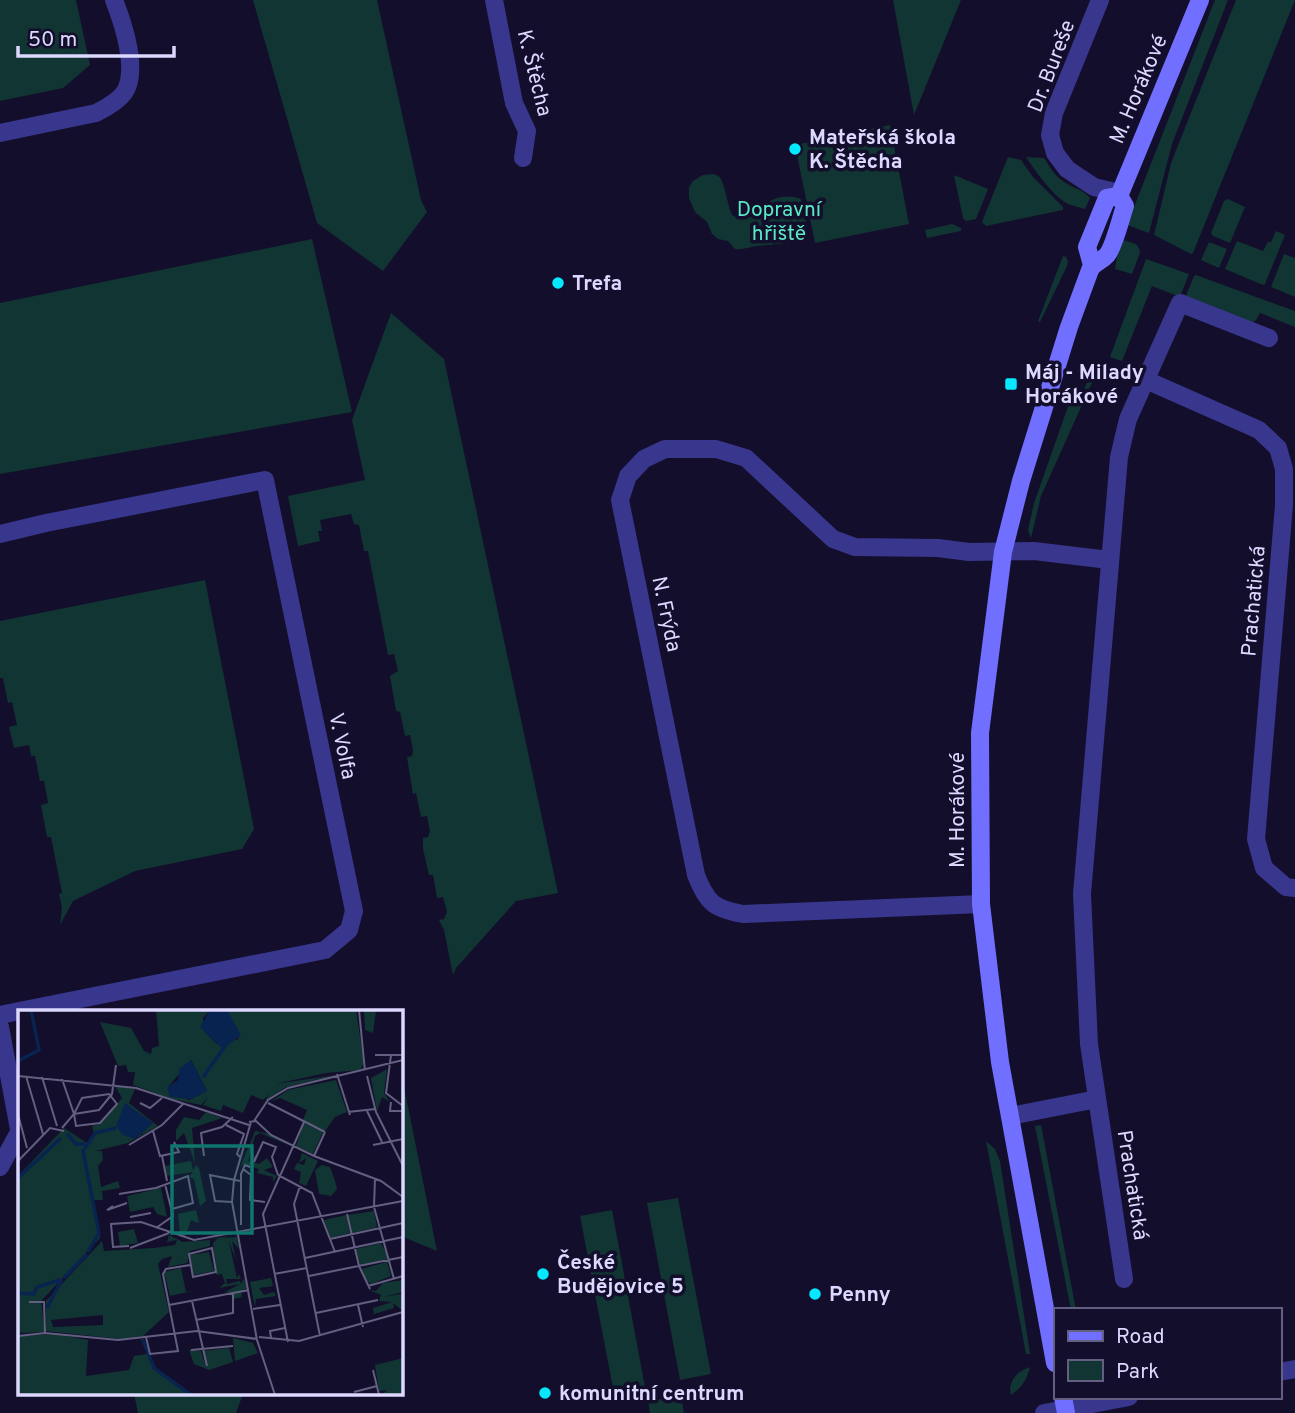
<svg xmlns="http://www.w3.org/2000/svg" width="1295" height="1413" viewBox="0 0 1295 1413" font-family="Overpass,sans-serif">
<rect width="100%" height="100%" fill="#130e2b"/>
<path fill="#113533" d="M 0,0 L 76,0 L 90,65 L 63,88 L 0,101 Z
M 253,0 L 377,0 L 421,200 L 427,212 L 383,271 L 317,223 Z
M 893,0 L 961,0 L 914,115 Z
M 1215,0 L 1228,0 L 1172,144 L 1149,233 L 1127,225 Z
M 1236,0 L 1295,0 L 1193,253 L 1191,254 L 1154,235 L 1171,163 Z
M 890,125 L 909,224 L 815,243 L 795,145 Z
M 1008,157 L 1021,160 L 1033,177 L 1063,207 L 1063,210 L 986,226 L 982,222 Z
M 1026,157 L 1044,158 C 1050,167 1055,176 1064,182 C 1072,188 1083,189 1090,198 L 1085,209 C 1079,207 1073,206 1068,204 C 1052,195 1036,172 1026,157 Z
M 714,174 L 720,177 C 726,189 727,203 732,215 L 736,217 L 753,217 C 765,201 781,192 801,199 C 803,208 809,223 805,233 C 800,245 769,244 757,246 C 749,247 744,250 735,249 L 728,241 L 718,239 L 712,234 L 707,222 L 695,212 L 689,198 L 689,187 L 693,181 L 703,175 Z
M 954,175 L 988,189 L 976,219 L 966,221 L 963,218 Z
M 1228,199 L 1245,207 L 1230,243 L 1213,236 L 1211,233 L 1224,201 Z
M 952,224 L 961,228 L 961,231 L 927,238 L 925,230 Z
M 1276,231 L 1285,235 L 1265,284 L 1263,285 L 1225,269 L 1237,241 L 1263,251 L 1268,242 L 1271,242 Z
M 312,239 L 352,412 L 0,474 L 0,303 Z
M 1120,239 L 1136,244 L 1139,248 L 1140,253 L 1132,274 L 1115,269 Z
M 1209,242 L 1227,249 L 1219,268 L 1201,260 Z
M 1284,254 L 1295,258 L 1295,297 L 1271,287 Z
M 1063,256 L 1066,257 L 1068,261 L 1067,266 L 1040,322 L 1038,321 Z
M 1146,259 L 1189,274 L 1180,297 L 1152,286 L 1122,361 L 1110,357 Z
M 1196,275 L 1295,311 L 1295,327 L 1260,313 L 1256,320 L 1252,323 L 1185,298 L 1194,276 Z
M 391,313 L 444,359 L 558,893 L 516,901 L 456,968 L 453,975 L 444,930 L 439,920 L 444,919 L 447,912 L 443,897 L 437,898 L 433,875 L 429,875 L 423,849 L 423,838 L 428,837 L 430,831 L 427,816 L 421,817 L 416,793 L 413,794 L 407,757 L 412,756 L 413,750 L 410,735 L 405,736 L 400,712 L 396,711 L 390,676 L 398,671 L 394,654 L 388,655 L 368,551 L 364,551 L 359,525 L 354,524 L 351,514 L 320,520 L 322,531 L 318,531 L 320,541 L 298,546 L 288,496 L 365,480 L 352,420 Z
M 1090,374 L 1095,376 L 1041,496 L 1031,538 L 1028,530 L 1034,503 L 1071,398 L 1073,395 L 1081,398 Z
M 205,580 L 254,829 L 242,849 L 135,871 L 73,901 L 60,925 L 62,908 L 59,894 L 62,893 L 51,837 L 47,837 L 41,805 L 48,803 L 44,781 L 40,781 L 35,756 L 31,756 L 29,745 L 14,748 L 9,727 L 17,725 L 12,702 L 8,703 L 3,678 L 0,678 L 0,621 Z
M 401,1072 L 437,1251 L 401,1236 Z
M 1041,1125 L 1076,1310 L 1071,1310 L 1035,1126 Z
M 986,1141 L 995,1149 L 1000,1161 L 1030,1354 L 1026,1354 Z
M 678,1198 L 711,1374 L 680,1380 L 647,1203 Z
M 612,1210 L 645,1387 L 614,1393 L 580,1216 Z
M 1030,1367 C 1027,1379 1022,1388 1011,1395 C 1007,1381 1018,1371 1030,1367 Z
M 134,1394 L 243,1394 L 236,1413 L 138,1413 Z
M 681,1396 L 684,1413 L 650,1413 L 648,1401 Z"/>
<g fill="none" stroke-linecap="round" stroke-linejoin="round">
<path stroke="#38368d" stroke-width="18" d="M 494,0 L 514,103 L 527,131 L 523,158
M 1100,0 L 1054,113 L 1050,135 L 1055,153 L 1067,169 L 1094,187 L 1120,193
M 0,133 L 96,113 C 106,108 117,102 124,93 C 139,71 123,23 114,0
M 1146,380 L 1259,430 L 1278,448 L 1284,469 L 1284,505 L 1256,839 L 1264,868 L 1286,887 L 1295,888
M 0,534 L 46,523 L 265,480 L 354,911 L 349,930 L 325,950 L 0,1015
M 981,904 L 743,914 C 714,909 707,903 696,875 L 620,500 L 628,476 L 644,459 L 665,449 L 716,449 L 746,458 L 833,539 L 855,547 L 938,548 L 969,552 L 1034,551 L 1109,560
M 0,1027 L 19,1129
M 1010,1116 L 1097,1099
M 0,1167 L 19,1132
M 1124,1279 L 1089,1044 L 1082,894 L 1119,457 L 1128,419 L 1180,303 L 1269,338
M 1279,1372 L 1295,1369
M 1044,1413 L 1129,1397"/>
<path stroke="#716fff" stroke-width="18" d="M 1119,196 L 1200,0
M 1092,265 L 1087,247 L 1107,198 L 1119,196
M 1055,1363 L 1000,1062 L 981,904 L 980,733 L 1003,552 L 1021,481 L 1069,327 L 1090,270 C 1094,262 1101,262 1107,255 C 1114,247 1121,217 1125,206 L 1119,196
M 1063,1397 L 1066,1413"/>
</g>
<g fill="#04e9ff" stroke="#130e2b" stroke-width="2.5">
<circle cx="795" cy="149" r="7"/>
<circle cx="558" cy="283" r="7"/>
<rect x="1004" y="377" width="14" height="14" rx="3.5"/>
<circle cx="543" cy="1274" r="7"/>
<circle cx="815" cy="1294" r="7"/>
<circle cx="545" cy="1393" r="7"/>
</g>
<g text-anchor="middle" stroke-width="7" stroke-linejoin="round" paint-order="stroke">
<g font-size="21" fill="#dcd8ff" stroke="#130e2b">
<text transform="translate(1051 66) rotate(-69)" y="7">Dr. Bureše</text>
<text transform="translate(535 73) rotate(76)" y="7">K. Štěcha</text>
<text transform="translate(1138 89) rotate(-67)" y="7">M. Horákové</text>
<text transform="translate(1253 601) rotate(-85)" y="7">Prachatická</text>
<text transform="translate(667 614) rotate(78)" y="7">N. Frýda</text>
<text transform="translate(343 746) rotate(78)" y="7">V. Volfa</text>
<text transform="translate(957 810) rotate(-90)" y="7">M. Horákové</text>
<text transform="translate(1133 1185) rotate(81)" y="7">Prachatická</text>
</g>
<g font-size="21" font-weight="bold" fill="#dcd8ff" stroke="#130e2b" text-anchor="start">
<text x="809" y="144">Mateřská škola<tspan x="809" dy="24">K. Štěcha</tspan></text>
<text x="572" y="290">Trefa</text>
<text x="1025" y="379">Máj - Milady<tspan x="1025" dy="24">Horákové</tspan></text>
<text x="557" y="1269">České<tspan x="557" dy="24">Budějovice 5</tspan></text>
<text x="829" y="1301">Penny</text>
<text x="559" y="1400">komunitní centrum</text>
</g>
<g font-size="21" fill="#59eac4" stroke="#130e2b">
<text x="779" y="216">Dopravní<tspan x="779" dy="24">hřiště</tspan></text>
</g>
</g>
<g transform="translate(18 1010)">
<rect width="385" height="385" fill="#130e2b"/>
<path d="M 138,0 L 192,0 L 185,8 L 185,20 L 199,34 L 221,29 L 209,0 L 338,0 L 346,53 L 342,60 L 308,63 L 257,74 L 318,65 L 268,77 L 247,91 L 251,84 L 245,90 L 233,85 L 225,103 L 205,95 L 203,101 L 185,95 L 190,87 L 183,95 L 154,89 L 115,75 L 117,62 L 110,62 L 108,55 L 100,56 L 82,12 L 113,18 L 126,41 L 133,44 L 134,38 L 141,36 ZM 173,50 L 189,81 L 171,90 L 150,77 ZM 346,0 L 358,1 L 355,23 L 347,20 ZM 369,59 L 366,83 L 372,92 L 364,87 L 359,101 L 353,68 ZM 318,70 L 329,102 L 317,107 L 307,121 L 285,110 L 289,100 L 262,88 L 252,92 L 270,80 ZM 97,76 L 117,79 L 111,93 L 140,116 L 110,133 L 77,141 L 84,141 L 85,150 L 80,156 L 83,177 L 100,171 L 102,178 L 84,181 L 85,190 L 76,190 L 82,228 L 23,291 L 27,322 L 0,323 L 0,166 L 46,118 L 69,133 L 76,123 L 74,116 L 82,114 L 104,88 ZM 107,94 L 135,113 L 117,129 L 101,111 ZM 188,102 L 204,108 L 174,118 L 177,153 L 166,123 L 158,131 L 158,120 L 166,107 L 181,110 ZM 286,113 L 305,122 L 295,144 L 278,136 ZM 237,121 L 251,124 L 273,136 L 242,123 L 237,126 L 230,151 L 241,154 L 249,148 L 255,157 L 246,160 L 259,166 L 255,172 L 255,167 L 239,163 L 241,159 L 225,154 L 222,158 ZM 284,143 L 300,151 L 288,176 L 281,173 L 283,162 L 276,159 L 279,153 L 286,155 L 288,148 L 281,153 ZM 173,151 L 175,160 L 178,155 L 181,158 L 188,191 L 182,196 L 176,169 L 171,167 L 175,162 L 148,166 L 147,156 ZM 304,155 L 312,157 L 317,171 L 319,179 L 313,186 L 301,184 L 297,160 ZM 143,178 L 149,207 L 139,204 L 135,197 L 112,202 L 109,186 ZM 178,200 L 181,213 L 173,210 L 167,227 L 162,224 L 160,204 ZM 356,201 L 359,217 L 334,223 L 330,205 ZM 328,205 L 332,223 L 312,228 L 306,210 ZM 116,219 L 120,233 L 102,236 L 100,222 ZM 151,225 L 165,232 L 192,230 L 192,236 L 172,241 L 169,253 L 150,257 L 154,246 L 144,249 L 140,254 L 151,302 L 125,326 L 102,329 L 28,321 L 28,291 L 84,231 L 86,241 L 136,238 L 157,235 L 159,230 L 149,232 ZM 85,305 L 85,315 L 35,317 L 33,310 ZM 215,225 L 205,228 L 219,227 L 221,239 L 214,231 L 218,250 L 211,232 L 219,268 L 221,264 L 223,269 L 208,269 L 209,274 L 222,271 L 223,274 L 226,268 L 229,278 L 223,281 L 224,287 L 216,289 L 215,283 L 207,282 L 222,274 L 201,278 L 207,273 L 204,264 L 198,265 L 195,233 L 199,229 L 195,229 ZM 363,233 L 371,249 L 342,255 L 338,239 ZM 191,242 L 196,261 L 176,265 L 172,245 ZM 369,252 L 373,266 L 353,274 L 349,271 L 343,259 ZM 163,258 L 168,282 L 179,280 L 152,286 L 146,262 ZM 253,268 L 255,276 L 241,278 L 246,285 L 256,282 L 258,286 L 238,289 L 237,297 L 232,272 ZM 385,270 L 385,282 L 365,287 L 383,284 L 385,301 L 375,293 L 376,298 L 356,304 L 355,298 L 374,292 L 361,291 L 363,285 L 349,279 L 358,281 L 365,273 ZM 38,324 L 70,330 L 68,366 L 111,360 L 116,346 L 129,344 L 123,329 L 126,329 L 135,356 L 173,385 L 0,385 L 0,326 ZM 215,328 L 235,333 L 240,343 L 217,351 ZM 211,338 L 215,352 L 191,360 L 176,354 L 171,340 L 183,341 L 188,357 L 185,341 ZM 385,348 L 385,385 L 364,385 L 369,380 L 361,381 L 357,355 Z" fill="#113533" fill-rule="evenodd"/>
<path d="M 192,0 L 209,0 L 223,25 L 205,39 L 182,17 ZM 173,50 L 189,81 L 173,89 L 152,87 L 149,77 L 160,70 L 161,59 ZM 107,93 L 135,113 L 117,129 L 105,125 L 98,116 Z" fill="#082350"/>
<path fill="none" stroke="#082350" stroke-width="3.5" d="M 0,51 L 21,40 L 13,0M 185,67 L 208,35M 49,124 L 58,134 L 67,134M 0,168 L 43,128M 70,242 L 81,223 L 65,141 L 77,123 L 98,118M 46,268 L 69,244M 0,283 L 16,284 L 19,277 L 42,270M 29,298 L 44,269M 125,330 L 136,358 L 173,385"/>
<path fill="none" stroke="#635f80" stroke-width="2" d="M 341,0 L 347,61M 357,45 L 385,45M 373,45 L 368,83 L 385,96M 319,64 L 332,105M 0,66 L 118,78 L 231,115M 8,66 L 25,124M 349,66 L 358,102 L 385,156M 24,67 L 39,116M 44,69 L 56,104 L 58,116 L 82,113 L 99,94 L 91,84 L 64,88 L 56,104 L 44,118M 373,92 L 372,101 L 385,101M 122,93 L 132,98 L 144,88M 250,93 L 307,122M 349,101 L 364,132M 330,102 L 357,99M 0,104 L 9,138M 56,104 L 81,100 L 94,84 L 98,55M 236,111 L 250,90 L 270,78 L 385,50M 231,112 L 238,111 L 253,125 L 296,146 L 363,171 L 385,187M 233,112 L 216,170 L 214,192 L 239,330 L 257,385M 208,115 L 226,124 L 219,144 L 223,148M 135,121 L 142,146 L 161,142 L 156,132M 111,135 L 144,115 L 166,93M 355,135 L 385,129M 144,146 L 149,171M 186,146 L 183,123 L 204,117 L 215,107M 238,146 L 236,152 L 245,132 L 258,137 L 254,147 L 260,165M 296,146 L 307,122M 0,151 L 32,118 L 46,121M 225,159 L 233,165 L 232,190 L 247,192M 260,165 L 294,183 L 317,242M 357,168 L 356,197 L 376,269M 282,176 L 276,194 L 302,326M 101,184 L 138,178 L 170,166 L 175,193 L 154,199M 214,192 L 197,191 L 192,165 L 222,171M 95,196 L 89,200 L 109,193M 329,204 L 341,256 L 352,279M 112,207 L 133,203M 223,215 L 223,164 L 227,155 L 232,157M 138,218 L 155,206 L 147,174M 312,229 L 385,213M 111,236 L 95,237 L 93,214 L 123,212 L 176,230 L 385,191M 112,238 L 151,223M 194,238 L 198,262 L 175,267 L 171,244 ZM 287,248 L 385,227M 256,264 L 289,258M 291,266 L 385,247M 350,276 L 385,266M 174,291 L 189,356M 11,292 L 26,292 L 27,323M 151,295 L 231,280M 340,295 L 345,317M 235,299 L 262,295M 298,303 L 360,290M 178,310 L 215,303 L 215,283M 0,326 L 27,323 L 100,330 L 179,321 L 239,329M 128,327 L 132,344 L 160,341 L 145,264 L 148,259 L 172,255M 241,327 L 281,331 L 385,302M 253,328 L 252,321 L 267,318M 270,332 L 245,204 L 286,112M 173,340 L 215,336M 355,360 L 361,385M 336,382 L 359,376"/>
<path fill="#0f766e" fill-opacity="0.15" stroke="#0f766e" stroke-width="3.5" d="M 154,136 L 234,136 L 234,223 L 154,223 Z"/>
<rect width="385" height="385" fill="none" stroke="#dcd8ff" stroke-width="3.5"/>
</g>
<rect x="1054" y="1308" width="228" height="91" fill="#130e2b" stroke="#635f80" stroke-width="2"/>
<rect x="1068" y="1331" width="35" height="10" fill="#716fff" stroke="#635f80" stroke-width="2"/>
<text x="1116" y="1343" font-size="21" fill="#dcd8ff">Road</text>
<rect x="1068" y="1360" width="35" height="21" fill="#113533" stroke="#635f80" stroke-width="2"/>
<text x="1116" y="1378" font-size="21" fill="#dcd8ff">Park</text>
<path d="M18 46v10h156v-10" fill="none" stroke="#dcd8ff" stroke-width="3.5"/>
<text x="28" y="46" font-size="21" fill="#dcd8ff" stroke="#130e2b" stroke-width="5" paint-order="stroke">50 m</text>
</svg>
